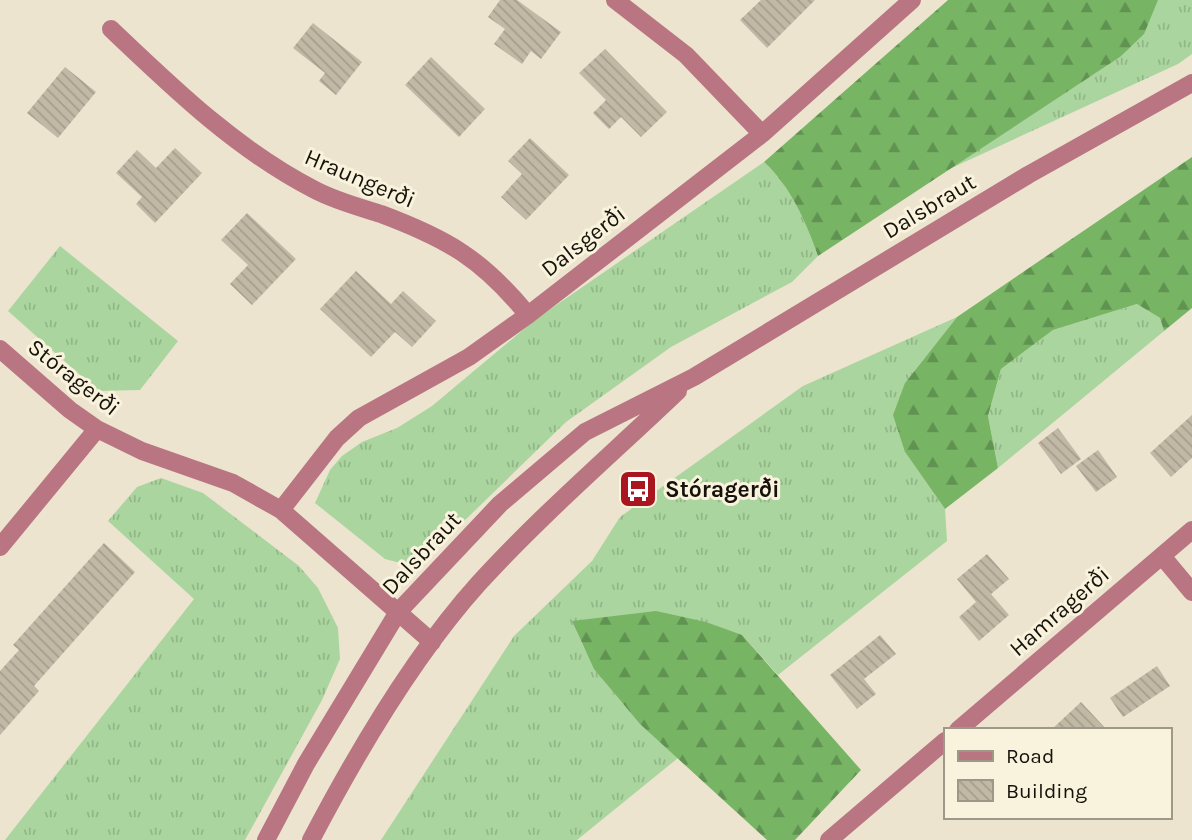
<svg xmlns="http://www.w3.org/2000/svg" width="1192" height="840" viewBox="0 0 1192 840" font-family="Karla,sans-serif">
<defs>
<pattern id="grass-tufts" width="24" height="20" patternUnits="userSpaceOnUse" patternTransform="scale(1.75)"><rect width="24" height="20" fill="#aad59e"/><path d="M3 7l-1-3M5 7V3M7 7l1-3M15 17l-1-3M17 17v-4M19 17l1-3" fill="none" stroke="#91b687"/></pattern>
<pattern id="forest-firs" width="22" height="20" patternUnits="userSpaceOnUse" patternTransform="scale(1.75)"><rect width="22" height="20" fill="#77b564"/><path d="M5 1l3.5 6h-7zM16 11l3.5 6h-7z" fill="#609251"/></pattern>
<pattern id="building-back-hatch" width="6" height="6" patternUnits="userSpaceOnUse" patternTransform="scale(1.75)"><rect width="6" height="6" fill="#c1b9a5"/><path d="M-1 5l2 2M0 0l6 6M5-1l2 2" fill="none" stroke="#a59e8d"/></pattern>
</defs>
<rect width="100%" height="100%" fill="#ece4cf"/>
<path fill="url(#grass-tufts)" d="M 1158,0 L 1192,0 L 1192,54 L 1178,64 L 947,170 L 1120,57 Z
M 764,162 C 791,187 806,222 818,256 L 792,282 L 671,347 L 566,422 L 426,558 L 408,565 L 385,559 L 315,503 L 330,470 L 342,456 L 362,442 L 397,428 L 432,406 L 536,319 Z
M 60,246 L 178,341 L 140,390 L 98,391 L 8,311 Z
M 1137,304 L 1160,318 L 1164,331 L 998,468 L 988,416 L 1001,369 L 1053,330 Z
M 957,317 L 905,383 L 905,452 L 945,509 L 947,541 L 778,675 L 742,635 L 573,621 C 592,677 634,718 678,758 L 577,840 L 381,840 L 514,636 L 592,561 L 620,517 L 803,386 Z
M 161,478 L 203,493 L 299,566 L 318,588 L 338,628 L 340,659 L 322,700 L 245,840 L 5,840 L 194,599 L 108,521 L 137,487 Z"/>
<path fill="url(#forest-firs)" d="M 948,0 L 1158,0 L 1144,34 L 1120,57 L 818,256 C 806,222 791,187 764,162 Z
M 1192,157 L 1192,308 L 1164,331 L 1160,318 L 1137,304 L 1053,330 L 1001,369 L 988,416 L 998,468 L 945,509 L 905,452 L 893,415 L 905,383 L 957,317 Z
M 656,611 L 706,622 L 742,635 L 861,770 L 795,840 L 767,840 L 640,724 L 594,669 L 572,621 Z"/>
<path fill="url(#building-back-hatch)" d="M 500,0 L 517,0 L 561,32 L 541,59 L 531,51 L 522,64 L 494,44 L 505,29 L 488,17 Z
M 761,0 L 815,0 L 767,48 L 740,20 Z
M 313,23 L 362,62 L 336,95 L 319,81 L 325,73 L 293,48 Z
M 605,49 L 667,112 L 641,137 L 621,117 L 609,129 L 593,113 L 606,100 L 579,73 Z
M 431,57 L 485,109 L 459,137 L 405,85 Z
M 65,67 L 96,92 L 58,138 L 27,113 Z
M 530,138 L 569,175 L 526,220 L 501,197 L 522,174 L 508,161 Z
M 175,148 L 202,173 L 155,223 L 136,204 L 142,197 L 116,173 L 137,150 L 156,168 Z
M 247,213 L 296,259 L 252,305 L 230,284 L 248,265 L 221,240 Z
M 356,271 L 391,304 L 403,291 L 436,321 L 412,347 L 395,332 L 371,357 L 320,309 Z
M 1192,415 L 1192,458 L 1171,477 L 1150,453 Z
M 1058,428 L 1081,459 L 1061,474 L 1038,443 Z
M 1098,450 L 1117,477 L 1096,492 L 1076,466 Z
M 104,543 L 135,572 L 34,686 L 39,691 L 0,735 L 0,671 L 19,650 L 13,645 Z
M 987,554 L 1009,579 L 991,594 L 1009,615 L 979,641 L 959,617 L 976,602 L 957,579 Z
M 880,635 L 896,654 L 864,679 L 876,694 L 857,709 L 830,675 Z
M 1157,666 L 1170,686 L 1123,717 L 1110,698 Z
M 1081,702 L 1107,730 L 1051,730 Z"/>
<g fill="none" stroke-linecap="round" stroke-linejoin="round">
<path stroke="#b97682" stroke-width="18" d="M 615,0 L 686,55 L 762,134
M 111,29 C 174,89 237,150 315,190 C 336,201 359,207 381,214 C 448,239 482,259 528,315
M 0,349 L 70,410 L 97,429 L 142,451 L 233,483 L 281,510 L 432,642
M 281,510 L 337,438 L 359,418 L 469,357 L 528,315 L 762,134 L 912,0
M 0,547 L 97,429
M 1162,556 L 1192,592
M 958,730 L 1192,530
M 829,840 L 945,741"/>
<path stroke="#b97682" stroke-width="18" d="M 266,840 L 306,764 L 398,612 L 500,504 L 585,432 L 694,377 L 1028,175 L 1192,83
M 311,840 C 356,754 414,655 479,583 C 541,515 612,454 678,391"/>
</g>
<defs>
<symbol id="bus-square" viewBox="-11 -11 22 22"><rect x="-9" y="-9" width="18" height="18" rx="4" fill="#aa161f" stroke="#f9f2dc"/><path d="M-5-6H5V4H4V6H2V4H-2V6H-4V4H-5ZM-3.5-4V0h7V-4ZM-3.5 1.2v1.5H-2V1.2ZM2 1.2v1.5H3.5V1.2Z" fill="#fff"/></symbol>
</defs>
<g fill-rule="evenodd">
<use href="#bus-square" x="616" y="467" width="44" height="44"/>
</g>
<g text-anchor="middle" stroke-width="6" stroke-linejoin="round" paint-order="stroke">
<g font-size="23" fill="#15120b" stroke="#f9f2dc">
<text transform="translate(360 178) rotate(23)" y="8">Hraungerði</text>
<text transform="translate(929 206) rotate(-31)" y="8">Dalsbraut</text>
<text transform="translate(583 241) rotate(-38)" y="8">Dalsgerði</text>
<text transform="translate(74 377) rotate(38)" y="8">Stóragerði</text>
<text transform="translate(421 553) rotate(-47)" y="8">Dalsbraut</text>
<text transform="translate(1059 611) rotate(-41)" y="8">Hamragerði</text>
</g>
<g font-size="23" font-weight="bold" fill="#15120b" stroke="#f9f2dc" text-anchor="start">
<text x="665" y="497">Stóragerði</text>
</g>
</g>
<rect x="944" y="728" width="228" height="91" fill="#f9f2dc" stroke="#9e9888" stroke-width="2"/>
<rect x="958" y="751" width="35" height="10" fill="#b97682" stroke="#9e9888" stroke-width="2"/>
<text x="1006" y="763" font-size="21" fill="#15120b">Road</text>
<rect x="958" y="780" width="35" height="21" fill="url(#building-back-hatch)" stroke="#9e9888" stroke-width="2"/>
<text x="1006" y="798" font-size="21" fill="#15120b">Building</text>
</svg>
